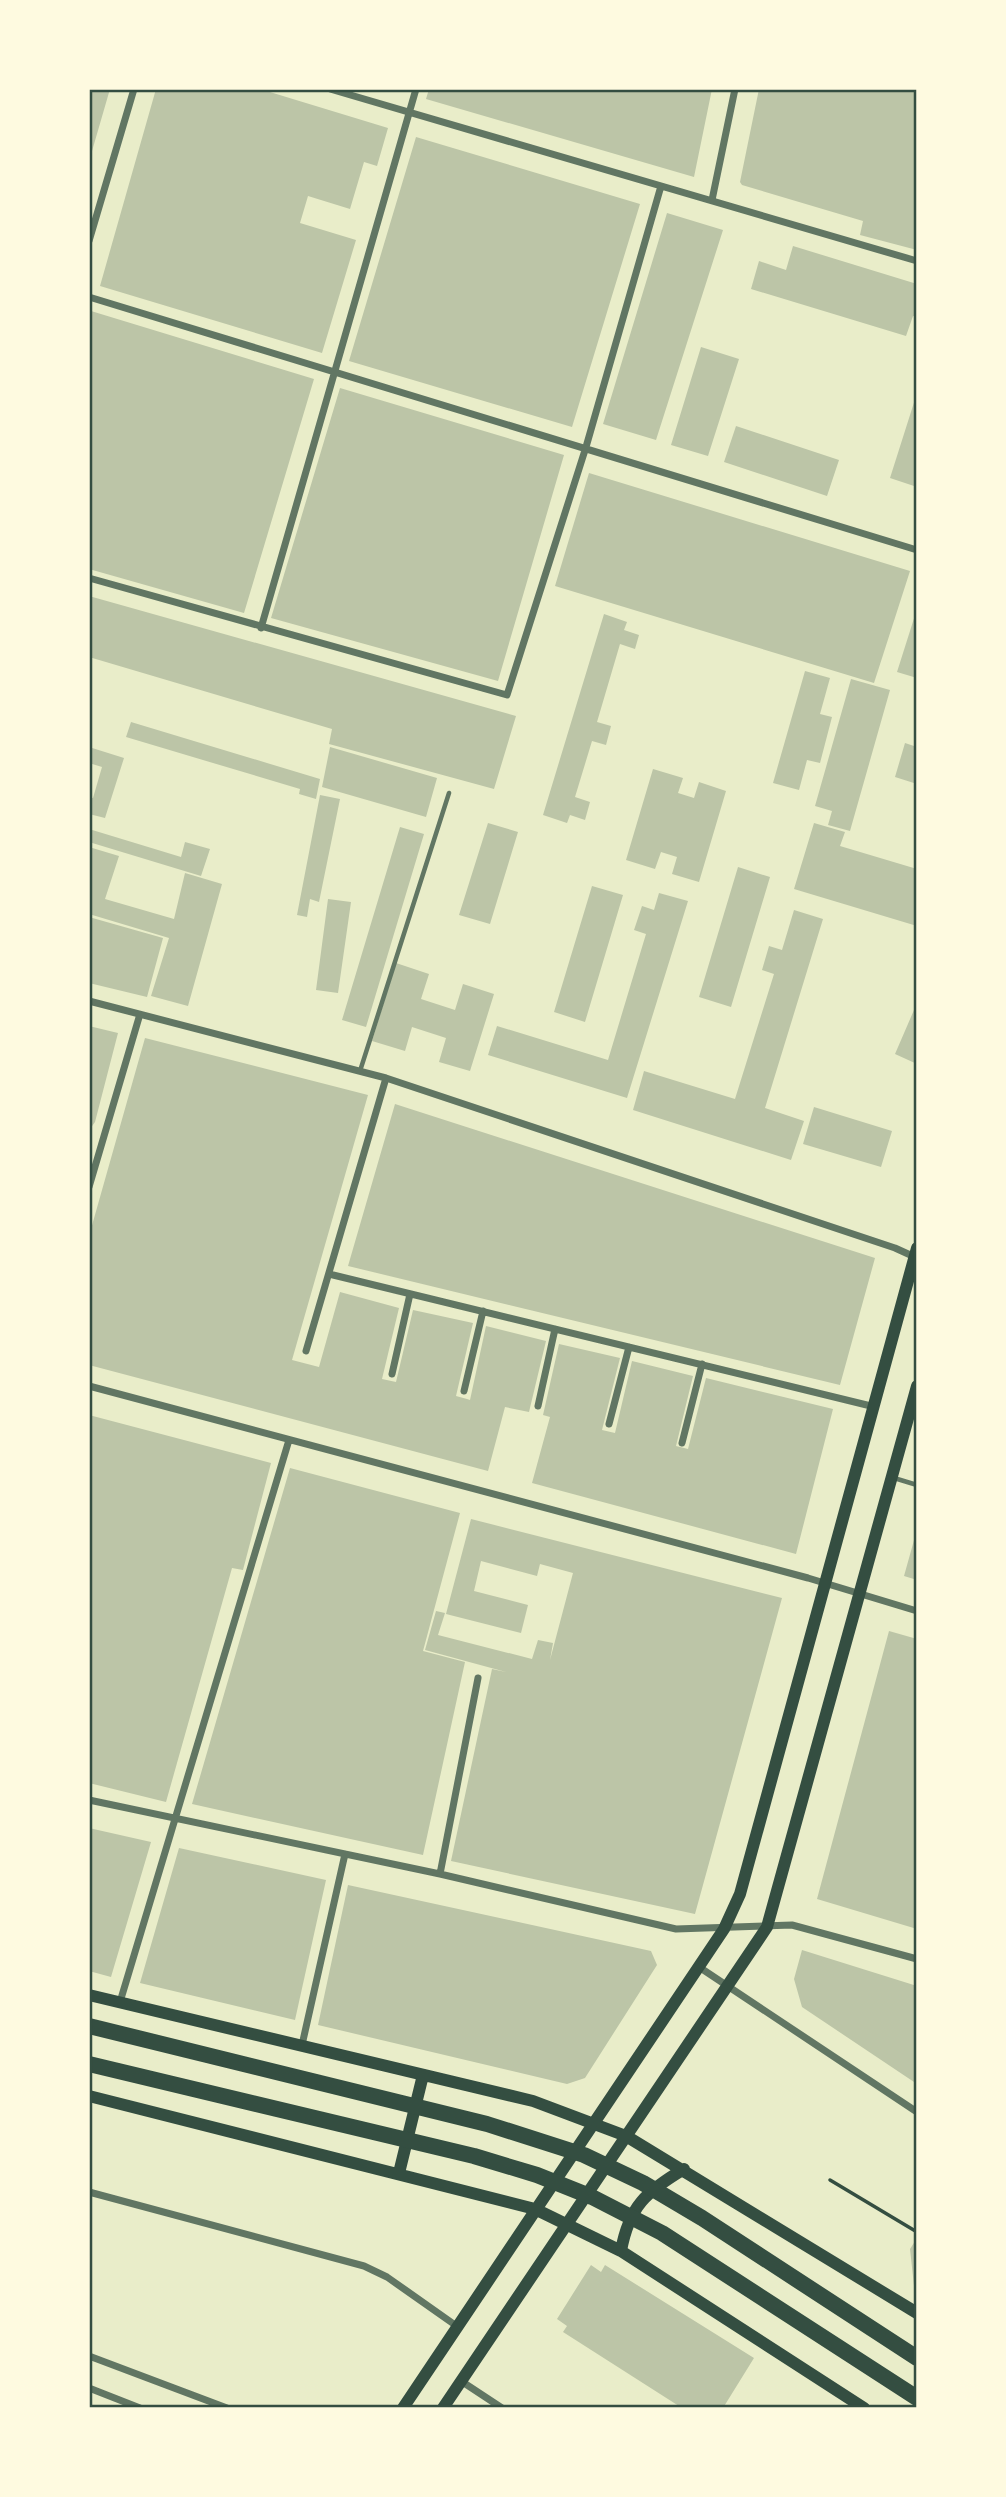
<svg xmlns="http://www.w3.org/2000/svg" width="1006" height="2497" viewBox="0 0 1006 2497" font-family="'Alegreya Sans',sans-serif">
<rect width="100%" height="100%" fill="#e9edc9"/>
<path fill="#bcc5a7" d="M 89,89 L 110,89 L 90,158 L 89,158 Z
M 156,89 L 260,89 L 388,128 L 377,166 L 364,162 L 350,209 L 308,196 L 300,223 L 356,240 L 322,353 L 100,286 Z
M 429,89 L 712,89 L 694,177 L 426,99 Z
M 759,89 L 917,89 L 917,250 L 860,235 L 863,221 L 742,185 L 740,182 Z
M 416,137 L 640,204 L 572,427 L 349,361 Z
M 667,213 L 723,230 L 656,440 L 603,424 Z
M 793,246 L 917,284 L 917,317 L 913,316 L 906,336 L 751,289 L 759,261 L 786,270 Z
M 91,311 L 314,379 L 244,613 L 89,569 Z
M 701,347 L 739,359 L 708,456 L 671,445 Z
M 340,388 L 564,455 L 498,681 L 271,618 Z
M 917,393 L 917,478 L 914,486 L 890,478 Z
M 736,426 L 839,460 L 827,496 L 724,462 Z
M 589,473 L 910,571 L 874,683 L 555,586 Z
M 89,596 L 516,716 L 494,789 L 329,744 L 332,729 L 89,657 Z
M 916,612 L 917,612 L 917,678 L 897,672 Z
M 604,614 L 627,622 L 624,630 L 639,635 L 635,649 L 620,644 L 597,722 L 611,726 L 606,745 L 592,741 L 575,797 L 590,802 L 585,820 L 570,815 L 567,823 L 543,815 Z
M 805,671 L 830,678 L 820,714 L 832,717 L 820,763 L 807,760 L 799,790 L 773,783 Z
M 851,679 L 890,690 L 850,831 L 828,825 L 832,811 L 815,806 Z
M 131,722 L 320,779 L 316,799 L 299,794 L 300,789 L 126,737 Z
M 905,743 L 917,747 L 917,784 L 895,777 Z
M 89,747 L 124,758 L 105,818 L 89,814 L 89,797 L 93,798 L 102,767 L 89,763 Z
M 330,747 L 437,778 L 426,817 L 322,787 Z
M 653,769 L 683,778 L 678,793 L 694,798 L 699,782 L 726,791 L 699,882 L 672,874 L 677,857 L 661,852 L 655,869 L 626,860 Z
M 320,795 L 340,799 L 319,902 L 310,899 L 307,917 L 297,915 Z
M 488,823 L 518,832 L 490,924 L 459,915 Z
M 814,823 L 845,832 L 840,846 L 917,869 L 917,926 L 794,889 Z
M 400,827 L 424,834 L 366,1027 L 342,1020 Z
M 89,829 L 181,857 L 185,842 L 210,849 L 201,876 L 89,842 Z
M 89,847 L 119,856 L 105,899 L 174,919 L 185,873 L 222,884 L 188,1006 L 151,996 L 169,938 L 89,914 Z
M 738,867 L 770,877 L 731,1007 L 699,997 Z
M 592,886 L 623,895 L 585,1022 L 554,1012 Z
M 659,893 L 688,901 L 627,1098 L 488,1055 L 497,1026 L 608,1060 L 646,934 L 634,930 L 642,906 L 654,910 Z
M 328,899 L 351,902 L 338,993 L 316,990 Z
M 794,910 L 823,919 L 765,1108 L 804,1121 L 791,1160 L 633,1110 L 644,1071 L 735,1099 L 774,974 L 762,970 L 769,946 L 782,950 Z
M 89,917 L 163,938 L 147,997 L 89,983 Z
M 396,963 L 429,974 L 421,999 L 455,1010 L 463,984 L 494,994 L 470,1071 L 439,1062 L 446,1038 L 412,1027 L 405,1051 L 372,1041 Z
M 917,1003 L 917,1064 L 895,1054 Z
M 89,1026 L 118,1033 L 95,1122 L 90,1129 Z
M 145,1038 L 368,1095 L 292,1360 L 319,1367 L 340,1292 L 399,1308 L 382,1379 L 396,1382 L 413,1310 L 473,1323 L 456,1396 L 467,1399 L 470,1400 L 486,1326 L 546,1341 L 529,1412 L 505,1407 L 488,1471 L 89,1365 L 89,1236 Z
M 395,1104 L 875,1258 L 840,1385 L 348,1266 Z
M 814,1107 L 892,1131 L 881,1167 L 803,1144 Z
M 559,1344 L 620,1358 L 602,1430 L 615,1433 L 632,1361 L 693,1376 L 676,1446 L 688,1449 L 706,1378 L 833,1409 L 796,1554 L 532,1483 L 550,1417 L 543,1415 Z
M 89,1415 L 271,1463 L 243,1570 L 232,1568 L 166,1802 L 89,1783 Z
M 290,1468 L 460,1513 L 423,1651 L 465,1662 L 423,1855 L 192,1804 Z
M 471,1519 L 782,1598 L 695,1914 L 451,1861 L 492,1669 L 506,1672 L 425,1650 L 436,1611 L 445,1613 L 438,1635 L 532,1659 L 538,1640 L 553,1643 L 550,1660 L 573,1573 L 540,1564 L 537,1576 L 481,1561 L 474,1591 L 528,1605 L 521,1633 L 446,1614 Z
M 916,1533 L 917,1533 L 917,1580 L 904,1576 Z
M 889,1631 L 917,1639 L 917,1929 L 817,1899 Z
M 89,1828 L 151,1842 L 111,1977 L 89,1971 Z
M 179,1848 L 326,1880 L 295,2020 L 140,1983 Z
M 348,1885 L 651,1951 L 657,1965 L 585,2078 L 567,2084 L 318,2025 Z
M 802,1950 L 917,1986 L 917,2084 L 802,2007 L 794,1979 Z
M 917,2238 L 917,2295 L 915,2295 L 910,2249 Z
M 591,2265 L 601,2272 L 605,2265 L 754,2358 L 723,2408 L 682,2408 L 563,2332 L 567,2326 L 557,2319 Z"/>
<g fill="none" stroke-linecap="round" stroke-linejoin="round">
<path stroke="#344e41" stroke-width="3.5" d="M 830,2180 L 917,2232"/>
<path stroke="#617663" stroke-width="4.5" d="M 360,1071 L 449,793
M 894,1478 L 917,1485"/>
<path stroke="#617663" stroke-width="7" d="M 330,89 L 917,261
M 712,200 L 735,89
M 89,241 L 134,89
M 89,297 L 917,550
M 89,578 L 507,695 L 586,447 L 661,186
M 261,628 L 416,89
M 89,1001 L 386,1078 L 895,1248 L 917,1258
M 89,1187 L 140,1014
M 329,1274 L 875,1407
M 306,1351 L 386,1078
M 392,1374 L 410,1294
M 89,1386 L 808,1578 L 917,1611
M 464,1391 L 483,1311
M 538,1406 L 555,1329
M 609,1424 L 629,1347
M 682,1443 L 702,1364
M 89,1800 L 440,1874 L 676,1929 L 792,1925 L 917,1959
M 440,1874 L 478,1678
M 699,1967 L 917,2112
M 120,2002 L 289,1440
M 302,2045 L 345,1854
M 89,2192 L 364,2266 L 387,2277 L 458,2327
M 89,2356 L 227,2408
M 461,2381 L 502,2408
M 89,2388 L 140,2408"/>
<path stroke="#344e41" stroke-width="12" d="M 89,1995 L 533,2101 L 626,2136 L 917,2313
M 89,2096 L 535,2209 L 621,2251 L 864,2408
M 399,2173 L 423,2075
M 621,2251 C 629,2206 647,2191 684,2169
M 403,2408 L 724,1929 L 740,1894 L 917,1248
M 443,2408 L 767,1927 L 917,1386"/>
<path stroke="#344e41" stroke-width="16" d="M 89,2026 L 487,2124 L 584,2155 L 643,2183 L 702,2218 L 917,2358
M 89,2064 L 474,2156 L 537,2175 L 592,2197 L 662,2233 L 917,2398"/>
</g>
<rect width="1006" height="2497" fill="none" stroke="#fefae0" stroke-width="182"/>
<rect x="91" y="91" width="824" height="2315" fill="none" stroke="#344e41" stroke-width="2.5"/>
</svg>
